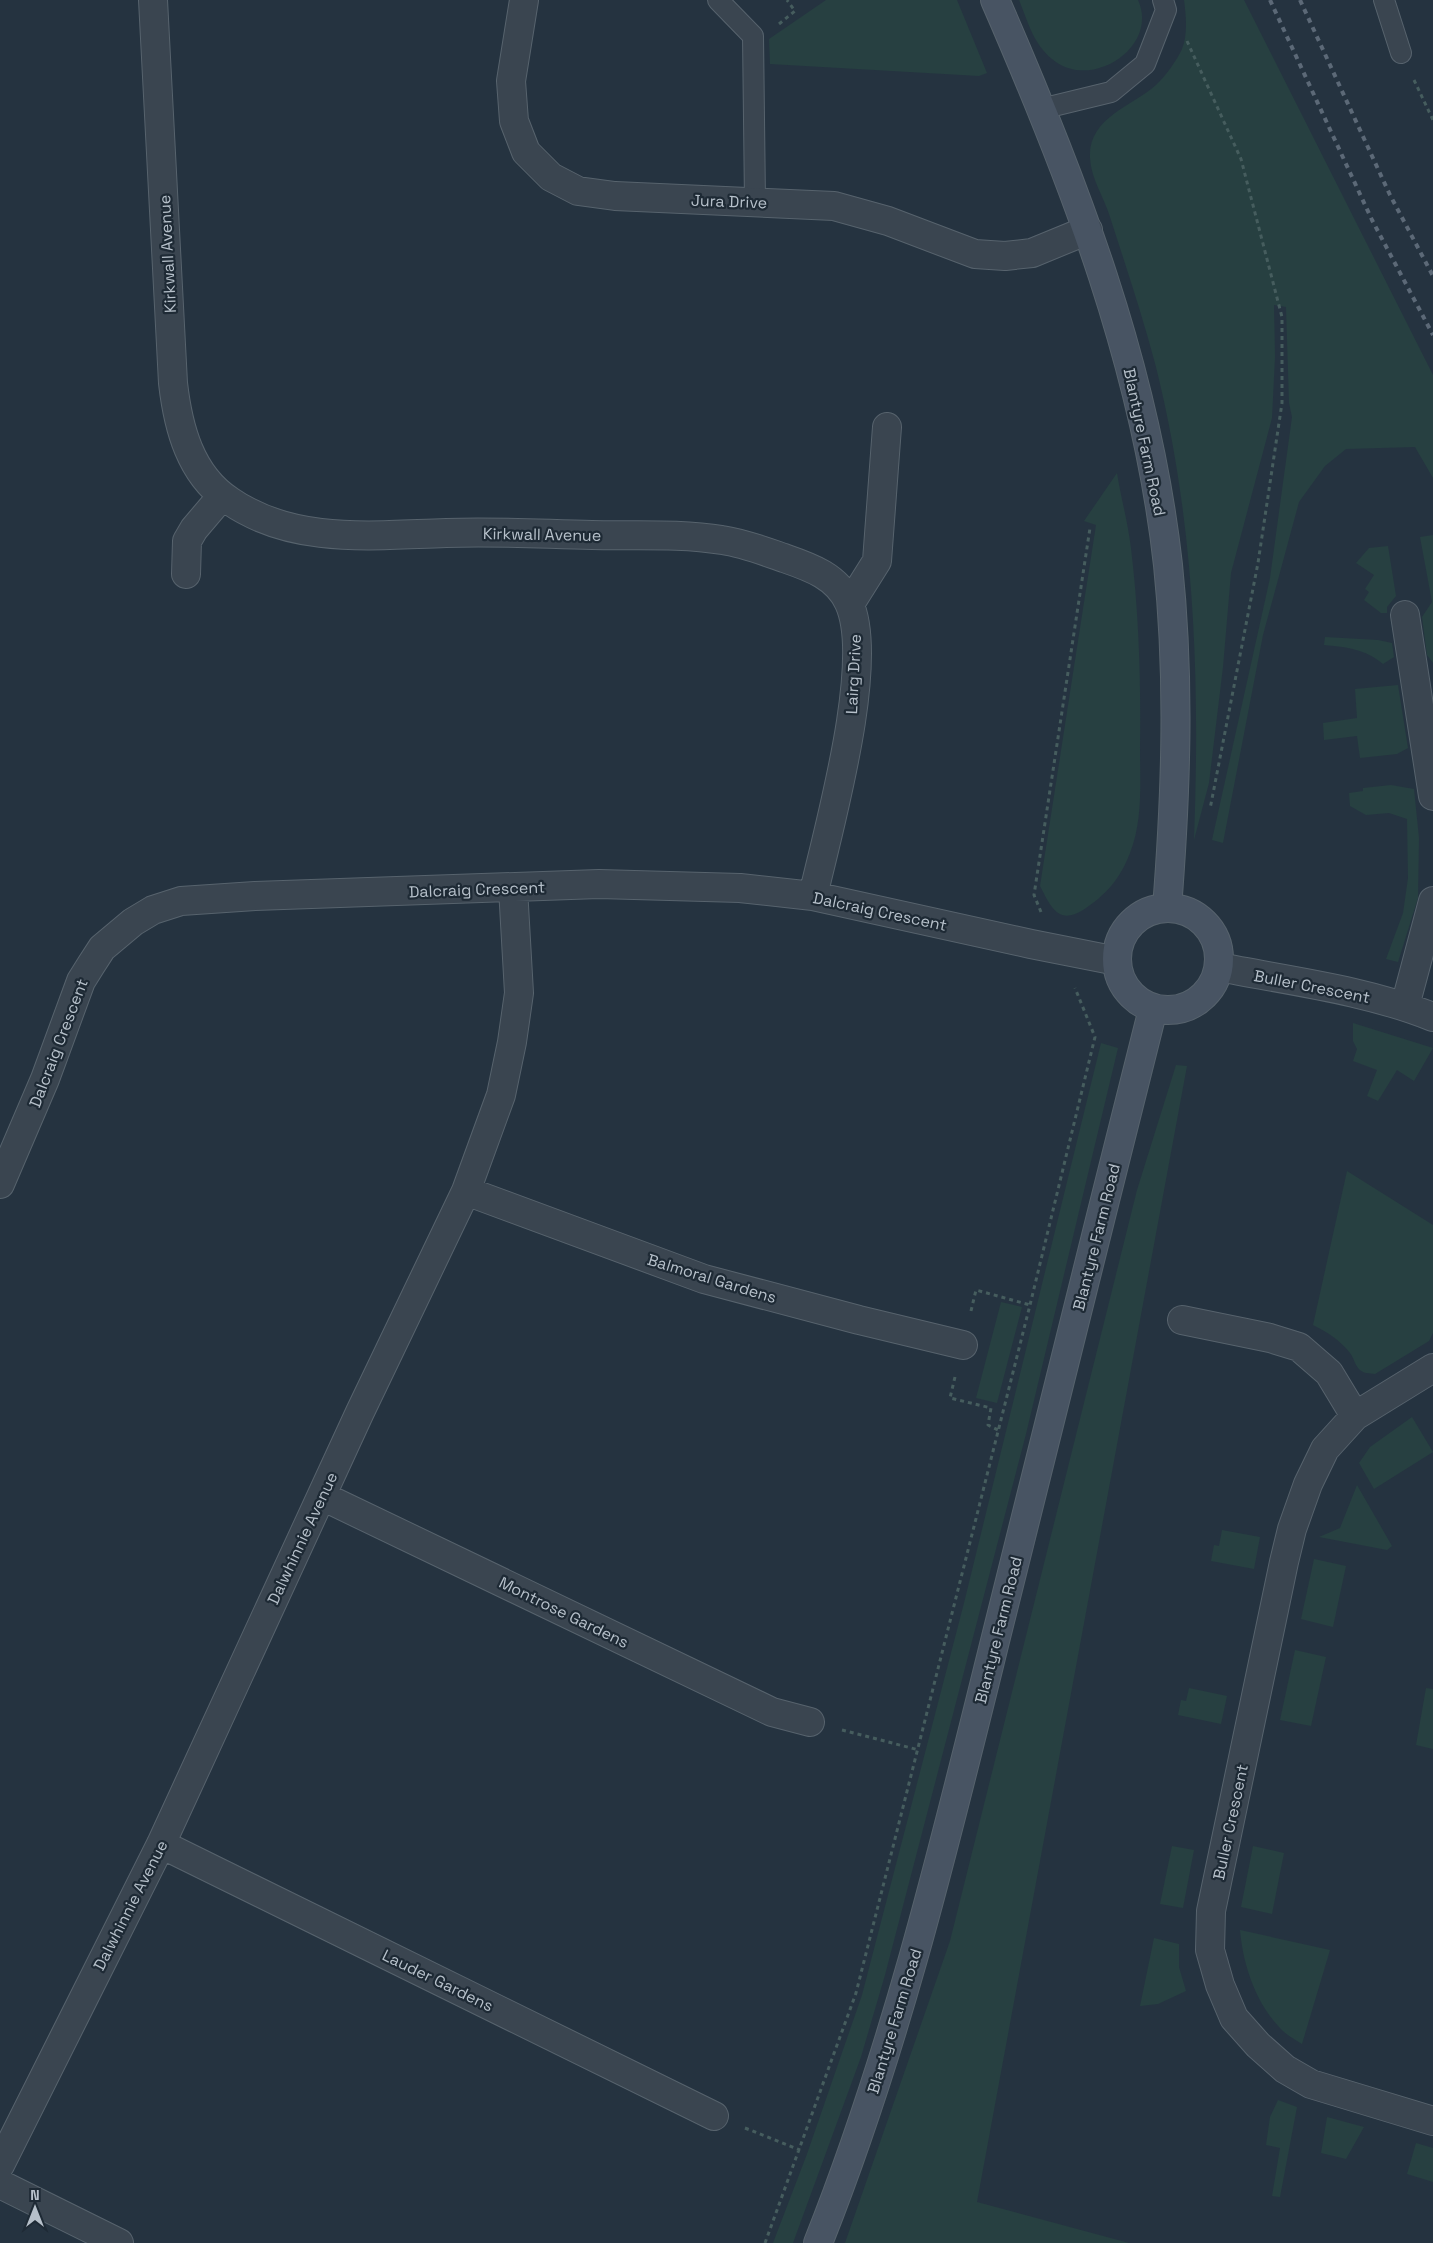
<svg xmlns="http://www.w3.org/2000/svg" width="1433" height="2243" viewBox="0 0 1433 2243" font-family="'Space Grotesk',sans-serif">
<rect width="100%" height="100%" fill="#253340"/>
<path fill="#274041" d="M 826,0 L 957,0 L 987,73 L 979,76 L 770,64 L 769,39 Z
M 1019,0 L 1138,0 C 1159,46 1094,89 1056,62 C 1034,47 1028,22 1019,0 Z
M 1184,0 L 1244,0 L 1433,375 L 1433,478 L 1415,447 L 1346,449 L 1325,466 L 1299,502 L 1263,635 L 1223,843 L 1212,840 L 1270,578 L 1292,417 L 1289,403 L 1286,307 L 1274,305 L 1275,357 L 1272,418 L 1231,573 L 1223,667 L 1209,783 L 1194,840 C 1200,679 1195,524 1156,367 C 1143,317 1126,267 1110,217 C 1104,197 1091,179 1090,158 C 1088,118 1131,107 1156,85 C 1165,77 1177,60 1182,49 C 1188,34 1186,15 1184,0 Z
M 1117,473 C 1121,498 1128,523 1131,548 C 1139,615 1141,681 1140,748 C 1140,783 1143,820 1130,853 C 1120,879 1106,895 1083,910 C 1058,926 1050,905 1040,886 L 1096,525 L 1084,521 Z
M 1433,535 L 1433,663 L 1427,655 L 1422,617 L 1432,602 L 1420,537 Z
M 1388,546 L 1396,596 L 1387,607 L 1387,613 L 1381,613 L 1364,600 L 1369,592 L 1365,589 L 1374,575 L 1356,563 L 1369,548 Z
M 1325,637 L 1378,640 L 1392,643 L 1394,657 L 1383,664 C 1365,649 1347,647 1324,645 Z
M 1398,685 L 1408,748 L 1397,754 L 1360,758 L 1357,736 L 1324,740 L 1323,723 L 1357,718 L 1355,689 Z
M 1391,785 L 1414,789 L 1419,838 L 1418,898 L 1398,962 L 1386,959 L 1403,913 L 1408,878 L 1407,819 L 1389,813 L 1366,815 L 1350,806 L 1349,793 L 1363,791 L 1363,788 Z
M 1353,1023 L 1433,1048 L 1414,1081 L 1397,1070 L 1378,1101 L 1367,1096 L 1377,1070 L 1353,1061 L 1357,1049 L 1353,1041 Z
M 1101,1043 L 1118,1048 L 1026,1434 L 885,1975 L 861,2057 L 793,2243 L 773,2243 L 807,2154 L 862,1995 L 964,1603 Z
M 1176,1065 L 1187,1066 L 977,2202 L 1129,2243 L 845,2243 L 950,1941 L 1137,1190 Z
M 1347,1171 L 1433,1225 L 1433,1333 L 1429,1341 L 1375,1374 C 1369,1373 1365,1374 1360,1370 C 1355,1366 1354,1358 1350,1353 C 1340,1340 1327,1332 1313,1325 Z
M 1001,1302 L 1022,1307 L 997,1403 L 976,1398 Z
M 1412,1417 L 1433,1452 L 1374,1489 L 1359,1463 L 1370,1447 Z
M 1357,1485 L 1392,1546 L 1387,1550 L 1319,1537 L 1340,1528 Z
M 1222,1530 L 1260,1537 L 1254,1569 L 1211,1561 L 1214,1545 L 1219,1546 Z
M 1314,1559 L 1346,1566 L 1333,1627 L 1301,1619 Z
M 1295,1650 L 1326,1657 L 1311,1726 L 1280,1720 Z
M 1189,1688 L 1227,1696 L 1221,1724 L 1178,1715 L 1181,1700 L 1186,1701 Z
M 1426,1688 L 1433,1689 L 1433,1749 L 1416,1745 Z
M 1172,1846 L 1194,1850 L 1183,1908 L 1160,1904 Z
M 1253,1846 L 1284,1853 L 1272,1914 L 1241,1907 Z
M 1240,1930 L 1330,1950 L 1302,2044 C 1296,2040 1288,2036 1283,2031 C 1256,2005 1243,1965 1240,1930 Z
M 1154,1938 L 1179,1944 L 1179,1967 L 1186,1991 L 1158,2004 L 1140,2006 Z
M 1278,2100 L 1297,2107 L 1280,2197 L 1272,2196 L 1280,2148 L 1266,2145 L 1270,2117 Z
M 1327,2117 L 1364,2127 L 1346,2159 L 1321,2153 Z
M 1416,2143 L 1433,2148 L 1433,2182 L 1407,2174 Z"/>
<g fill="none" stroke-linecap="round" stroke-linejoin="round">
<defs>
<path id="service" d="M 718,0 L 753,36 L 755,202
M 1384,0 L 1401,53
M 1041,109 L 1111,92 L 1145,64 L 1166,10 L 1163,0"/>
<path id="minor" d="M 153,0 L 173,383 C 178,427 190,475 230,501 C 294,545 373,535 446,533 C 494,531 543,534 592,535 C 635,536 680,533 722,540 C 743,543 764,551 784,558 C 810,567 837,576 849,603 C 876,662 828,830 813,896
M 524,0 L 511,81 L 514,121 L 526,152 L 551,177 L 578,191 L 615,196 L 834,206 L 888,221 L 975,254 L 1005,256 L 1032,253 L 1088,230
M 186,574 L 187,541 L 194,529 L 222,496
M 850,604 L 877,561 L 887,427
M 1405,615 L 1433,796
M 1219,967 C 1290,981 1366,990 1433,1017
M 1405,1006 L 1433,901
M 0,1184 L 45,1079 L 81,981 L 91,965 L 102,948 L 133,922 L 153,910 L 181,901 L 255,896 L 599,884 L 740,888 L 813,896 L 1031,944 L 1117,961
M 466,1191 L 704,1279 L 859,1320 L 963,1345
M 1182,1320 L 1270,1338 L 1299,1347 L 1329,1373 L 1355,1416
M 1433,1368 L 1355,1416 L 1325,1449 L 1308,1484 L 1292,1529 L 1284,1562 L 1211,1911 L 1210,1950 L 1220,1985 L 1234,2018 L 1258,2045 L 1285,2069 L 1311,2084 L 1433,2121
M 322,1496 L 772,1712 L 810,1722
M 161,1844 L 714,2116
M 0,2165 L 161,1844 L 360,1412 L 466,1191 L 501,1095 L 512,1042 L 519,993 L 513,888
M 0,2184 L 119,2243"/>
<path id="secondary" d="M 995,0 C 1074,181 1146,367 1168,565 C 1180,679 1176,794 1167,908
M1117 959a51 51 0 1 1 102 0a51 51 0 1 1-102 0Z
M 818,2243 C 897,2045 946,1839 997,1633 C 1048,1425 1101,1217 1153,1009"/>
</defs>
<use href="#service" stroke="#57636d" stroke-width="22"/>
<use href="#minor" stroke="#57636d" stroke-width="30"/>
<use href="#secondary" stroke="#57636d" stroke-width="30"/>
<path stroke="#465d5e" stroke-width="3" stroke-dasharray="4 4" stroke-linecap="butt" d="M 779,24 L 795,11 L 787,0
M 1187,41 L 1241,159 L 1282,317 L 1282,403 L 1258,563 L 1210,809
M 1414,80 L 1433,120
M 1041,912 L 1034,895 L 1090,528
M 971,1311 L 976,1290 L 1030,1305
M 955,1377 L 950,1398 L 991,1408 L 988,1425 L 998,1430
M 842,1730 L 919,1750
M 745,2128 L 800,2150
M 765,2243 L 856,1993 L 1030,1305 L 1095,1037 L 1075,988"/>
<use href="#service" stroke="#3a4550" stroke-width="20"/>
<use href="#minor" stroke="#3a4550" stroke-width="28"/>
<use href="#secondary" stroke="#485463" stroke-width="28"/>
<path stroke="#5c6977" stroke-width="4" stroke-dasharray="5 5" stroke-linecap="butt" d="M 1270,0 L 1372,220 L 1433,335
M 1300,0 L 1390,195 L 1433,276"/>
</g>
<g text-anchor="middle" stroke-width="4.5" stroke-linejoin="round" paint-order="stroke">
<g font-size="16" fill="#b6c0ca" stroke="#1e2a35">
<text transform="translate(729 201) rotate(2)" y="6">Jura Drive</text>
<text transform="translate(167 254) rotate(-93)" y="6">Kirkwall Avenue</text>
<text transform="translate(1145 442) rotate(78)" y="6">Blantyre Farm Road</text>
<text transform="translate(542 534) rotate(1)" y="6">Kirkwall Avenue</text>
<text transform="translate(853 674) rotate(-87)" y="6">Lairg Drive</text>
<text transform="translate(477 889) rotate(-2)" y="6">Dalcraig Crescent</text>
<text transform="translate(880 911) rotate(12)" y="6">Dalcraig Crescent</text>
<text transform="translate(1312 986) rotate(11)" y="6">Buller Crescent</text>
<text transform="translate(58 1043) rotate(-69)" y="6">Dalcraig Crescent</text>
<text transform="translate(1096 1237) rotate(-76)" y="6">Blantyre Farm Road</text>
<text transform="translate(712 1278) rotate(17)" y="6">Balmoral Gardens</text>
<text transform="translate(302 1538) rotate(-65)" y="6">Dalwhinnie Avenue</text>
<text transform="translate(564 1612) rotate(26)" y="6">Montrose Gardens</text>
<text transform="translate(998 1630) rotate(-76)" y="6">Blantyre Farm Road</text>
<text transform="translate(1230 1822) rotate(-78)" y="6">Buller Crescent</text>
<text transform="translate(130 1905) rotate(-63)" y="6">Dalwhinnie Avenue</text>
<text transform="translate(438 1980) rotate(26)" y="6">Lauder Gardens</text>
<text transform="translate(894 2021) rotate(-73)" y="6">Blantyre Farm Road</text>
</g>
</g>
<g transform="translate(35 2208)" stroke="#1e2a35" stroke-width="4" paint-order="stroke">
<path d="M0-4L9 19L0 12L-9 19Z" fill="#b6c0ca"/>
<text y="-8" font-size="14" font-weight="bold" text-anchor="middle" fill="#b6c0ca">N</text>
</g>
</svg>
